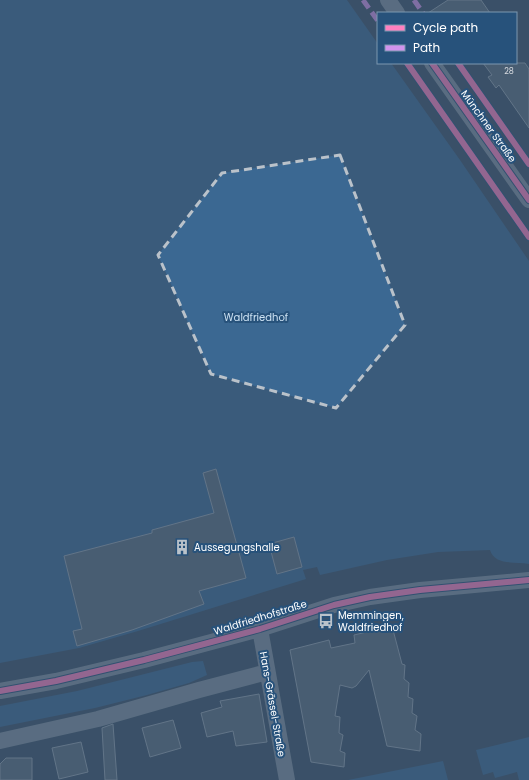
<svg xmlns="http://www.w3.org/2000/svg" width="529" height="780" viewBox="0 0 529 780" font-family="Poppins,sans-serif">
<rect width="100%" height="100%" fill="#3a5168"/>
<path fill="#3b6892" d="M 0,0 L 347,0 L 378,44 L 378,63 L 391,63 L 460,160 L 529,261 L 529,564 C 515,561 495,566 490,550 L 438,552 L 387,560 L 320,575 L 317,567 L 303,570 L 306,579 L 138,631 L 79,648 L 0,663 Z
M 203,661 L 207,675 L 189,683 L 147,695 L 95,708 L 0,727 L 0,706 L 77,691 L 192,662 Z
M 529,737 L 529,780 L 519,780 L 517,772 L 495,778 L 493,772 L 483,775 L 476,750 Z
M 443,761 L 448,780 L 348,780 Z"/>
<path fill="#5a6d7f" stroke="#91a0ae" d="M 448,0 L 481,0 L 490,13 L 428,13 Z
M 483,63 L 525,63 L 529,69 L 529,128 L 499,85 L 496,88 L 488,77 L 492,75 Z
M 216,469 L 246,578 L 199,591 L 204,604 L 132,630 L 77,646 L 73,631 L 82,629 L 64,556 L 152,533 L 152,530 L 214,513 L 203,473 Z
M 294,537 L 302,567 L 277,574 L 269,544 Z
M 392,626 L 402,664 L 405,665 L 404,679 L 409,683 L 408,697 L 413,699 L 412,713 L 417,716 L 415,730 L 421,734 L 420,751 L 387,746 L 369,670 L 356,686 L 352,688 L 340,685 L 335,716 L 340,717 L 339,733 L 343,735 L 340,751 L 345,753 L 344,767 L 311,762 L 290,650 L 329,640 L 331,648 L 355,643 L 354,635 Z
M 259,694 L 267,742 L 236,746 L 233,731 L 207,737 L 201,713 L 222,707 L 220,701 Z
M 173,720 L 181,748 L 150,757 L 142,728 Z
M 113,724 L 117,780 L 105,780 L 102,728 Z
M 81,742 L 88,772 L 59,779 L 52,748 Z
M 6,758 L 32,758 L 32,780 L 0,780 L 0,764 Z"/>
<g fill="none" stroke-linecap="round" stroke-linejoin="round">
<path stroke="#7f8f9f" stroke-width="16" d="M 388,0 L 397,13
M 432,63 L 529,200
M 260,629 L 287,780
M 0,691 L 56,681 L 144,660 L 260,629 L 334,605 L 370,597 L 420,590 L 529,580
M 0,741 L 98,719 L 199,690 L 267,672"/>
<path stroke="#d193ec" stroke-width="5" stroke-dasharray="10 5" stroke-linecap="butt" d="M 363,0 L 378,21
M 414,0 L 423,13"/>
<defs>
<path id="cycleway" d="M 407,63 L 529,237
M 432,63 L 529,200
M 458,63 L 529,164
M 0,691 L 56,681 L 144,660 L 260,629 L 334,605 L 370,597 L 420,590 L 529,580"/>
</defs>
<use href="#cycleway" stroke="#27527b" stroke-width="8"/>
<use href="#cycleway" stroke="#ff80c0" stroke-width="6"/>
</g>
<path d="M0 0H529V780H0ZM 340,155 L 405,325 L 336,408 L 211,374 L 158,255 L 222,173 Z" fill="#3a5168" fill-opacity=".55" fill-rule="evenodd"/>
<path fill="none" stroke="#bac2ca" stroke-width="3" stroke-dasharray="8 5" stroke-linejoin="round" d="M 340,155 L 405,325 L 336,408 L 211,374 L 158,255 L 222,173 Z"/>
<defs>
<symbol id="building-bare" viewBox="-9 -9 18 18"><path d="M-4-6H4V6H1V3H-1V6H-4ZM-2.5-4.3h1.7v1.8h-1.7ZM.8-4.3h1.7v1.8H.8ZM-2.5-1h1.7V.8h-1.7ZM.8-1h1.7V.8H.8Z" fill="#bac2ca" stroke="#27527b" stroke-width="2.5" paint-order="stroke"/></symbol>
<symbol id="bus-bare" viewBox="-9 -9 18 18"><path d="M-5-6H5V4H4V6H2V4H-2V6H-4V4H-5ZM-3.5-4V0h7V-4ZM-3.5 1.2v1.5H-2V1.2ZM2 1.2v1.5H3.5V1.2Z" fill="#bac2ca" stroke="#27527b" stroke-width="2.5" paint-order="stroke"/></symbol>
</defs>
<g fill-rule="evenodd">
<use href="#building-bare" x="171" y="536" width="22" height="22"/>
<use href="#bus-bare" x="315" y="610" width="22" height="22"/>
</g>
<g text-anchor="middle" stroke-width="4" stroke-linejoin="round" paint-order="stroke">
<g font-size="8" fill="#d6dadf">
<text x="509" y="74">28</text>
</g>
<g font-size="10" fill="#fff" stroke="#27527b">
<text transform="translate(489 126) rotate(54)" y="4">Münchner Straße</text>
<text transform="translate(260 617) rotate(-17)" y="4">Waldfriedhofstraße</text>
<text transform="translate(273 704) rotate(80)" y="4">Hans-Grässel-Straße</text>
</g>
<g font-size="10" fill="#cde2f3" stroke="#27527b">
<text x="256" y="321">Waldfriedhof</text>
</g>
<g font-size="10" fill="#fff" stroke="#27527b" text-anchor="start">
<text x="194" y="551">Aussegungshalle</text>
<text x="338" y="619">Memmingen,<tspan x="338" dy="12">Waldfriedhof</tspan></text>
</g>
</g>
<rect x="377" y="12" width="140" height="52" fill="#27527b" stroke="#7d97b0"/>
<rect x="385" y="25" width="20" height="6" fill="#ff80c0" stroke="#7d97b0"/>
<text x="413" y="32" font-size="12" fill="#ffffff">Cycle path</text>
<rect x="385" y="45" width="20" height="6" fill="#d193ec" stroke="#7d97b0"/>
<text x="413" y="52" font-size="12" fill="#ffffff">Path</text>
</svg>
